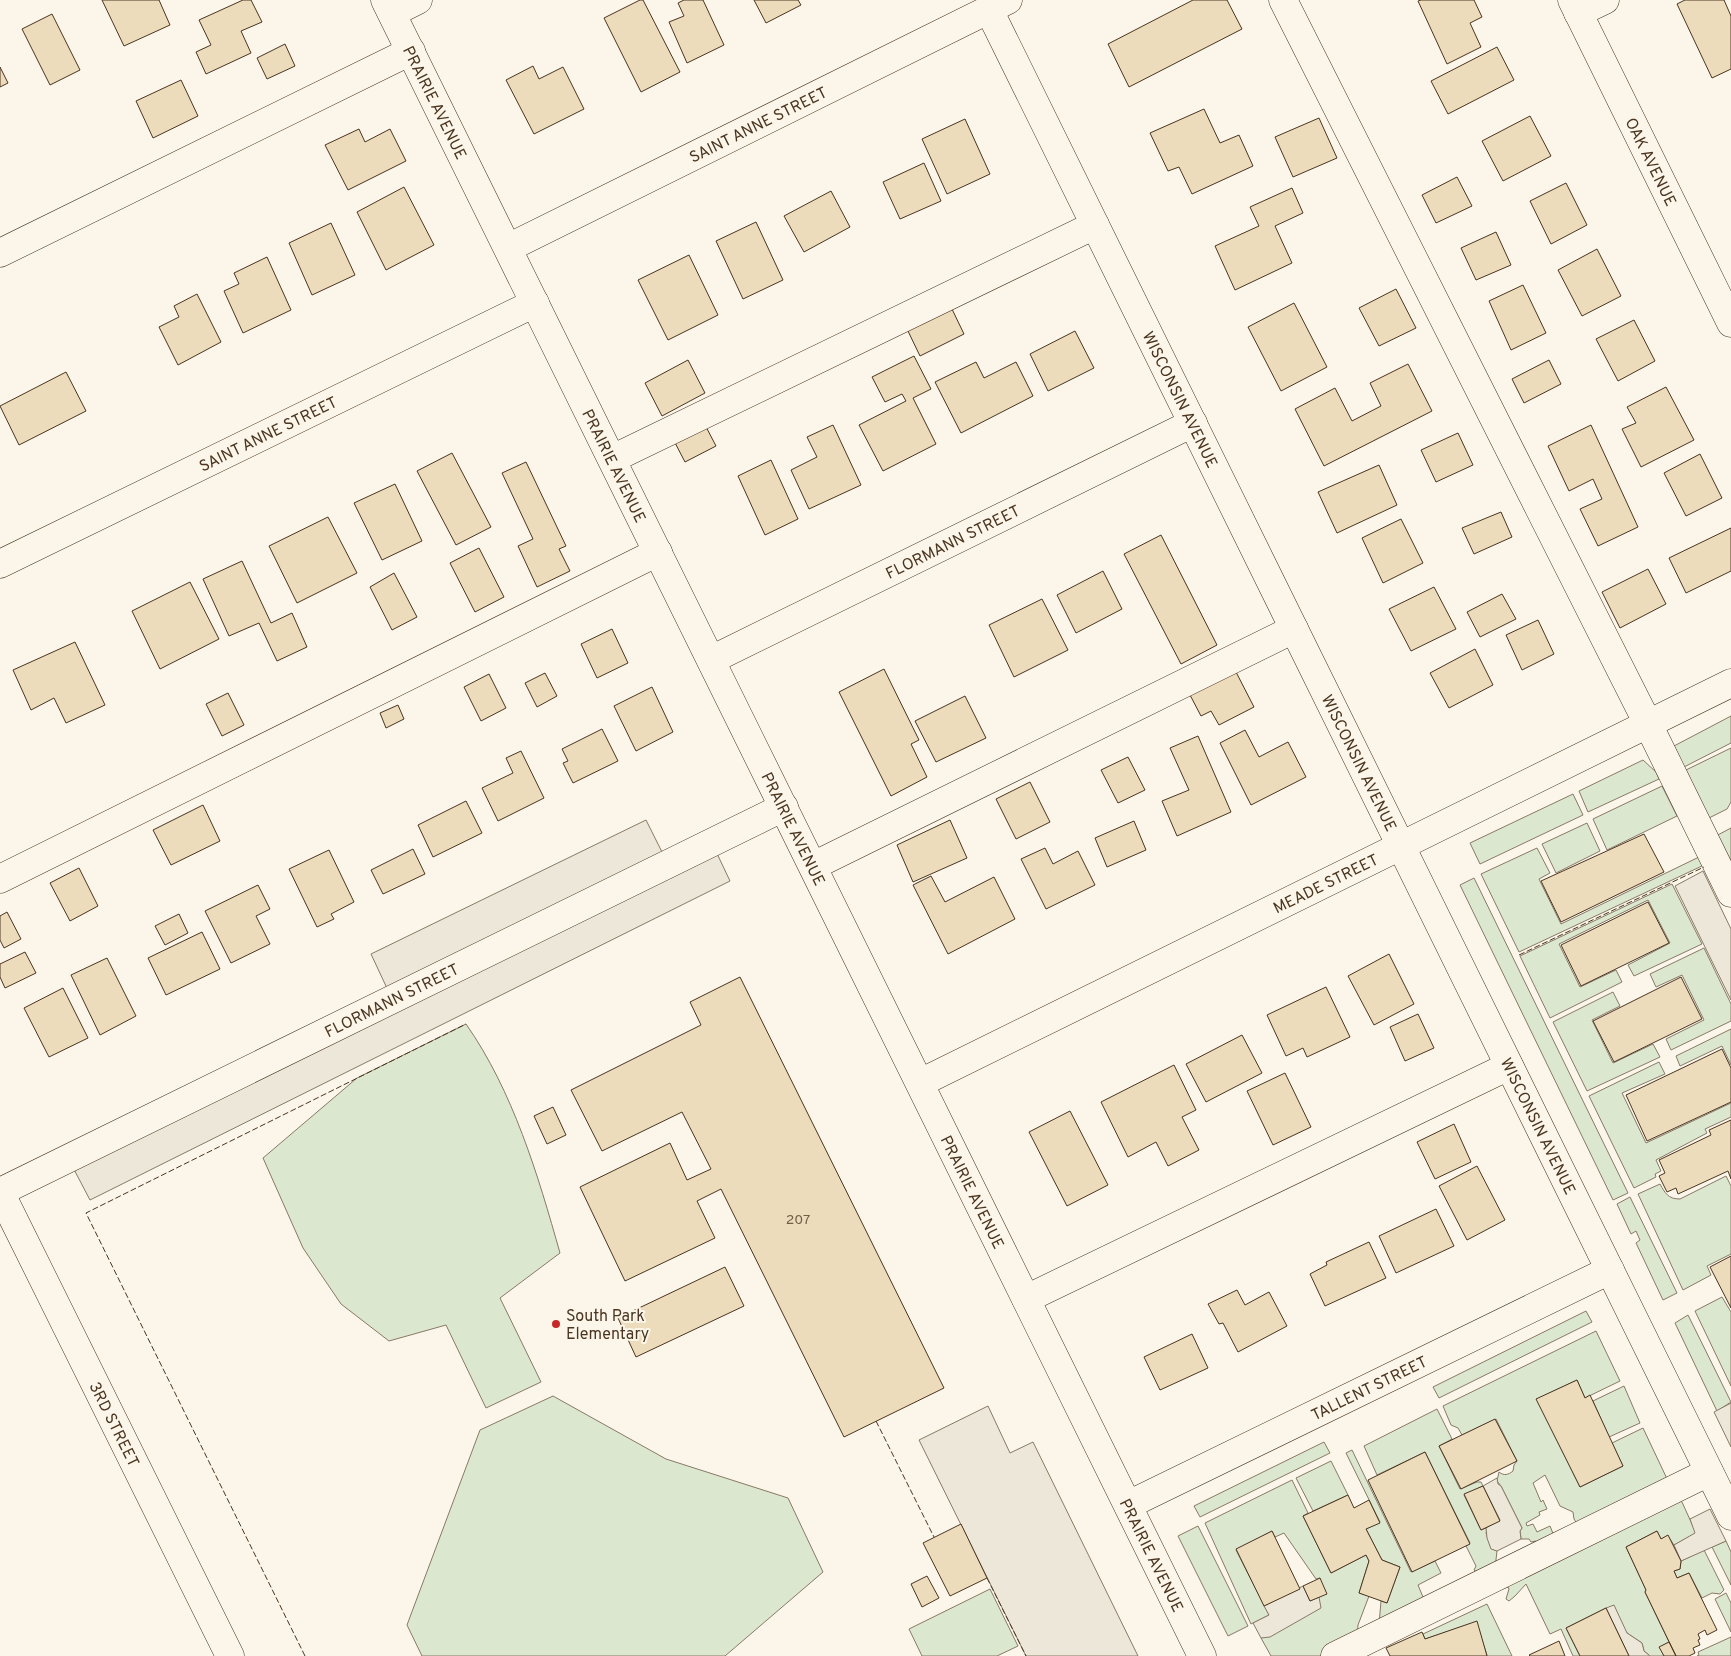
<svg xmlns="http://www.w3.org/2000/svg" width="1731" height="1656" viewBox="0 0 1731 1656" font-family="Overpass,sans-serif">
<rect width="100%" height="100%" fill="#fbf6e9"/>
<path fill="#dce7d0" stroke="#887966" d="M 1731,716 L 1731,743 L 1684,767 L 1674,746 Z
M 1731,748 L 1731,802 L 1727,809 L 1709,818 L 1686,770 Z
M 1643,760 L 1656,772 L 1659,779 L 1588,812 L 1579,791 Z
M 1662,786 L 1677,816 L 1607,850 L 1593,819 Z
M 1573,794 L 1583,815 L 1480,864 L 1470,843 Z
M 1587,823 L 1600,851 L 1556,873 L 1542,844 Z
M 1731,828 L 1731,871 L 1714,837 Z
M 1537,848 L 1550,873 L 1539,879 L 1561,924 L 1699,857 L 1704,865 L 1519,952 L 1481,874 Z
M 1474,878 L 1628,1193 L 1613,1200 L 1460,885 Z
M 1672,884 L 1702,944 L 1634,976 L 1628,965 L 1670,943 L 1648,900 L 1559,944 L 1580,987 L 1616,970 L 1622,982 L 1550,1018 L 1520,956 Z
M 1704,948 L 1731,1004 L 1731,1021 L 1671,1050 L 1666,1039 L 1704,1020 L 1682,975 L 1656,987 L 1650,974 Z
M 1613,992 L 1620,1006 L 1592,1020 L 1613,1063 L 1653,1044 L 1660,1057 L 1587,1091 L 1553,1022 Z
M 466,1024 C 513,1091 538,1175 560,1253 L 500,1298 L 541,1382 L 486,1408 L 446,1325 L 389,1341 L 341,1304 L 303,1248 L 263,1158 L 357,1078 Z
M 1731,1029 L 1731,1065 L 1722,1046 L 1680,1066 L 1676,1056 Z
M 1659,1062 L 1665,1074 L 1622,1093 L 1646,1143 L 1731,1103 L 1731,1117 L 1705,1129 L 1707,1133 L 1656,1160 L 1661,1171 L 1655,1174 L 1656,1177 L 1634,1188 L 1589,1096 Z
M 1726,1176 L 1731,1186 L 1731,1254 L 1707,1266 L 1711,1275 L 1683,1290 L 1638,1194 L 1660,1184 C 1665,1193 1668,1199 1680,1199 Z
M 1630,1197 L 1677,1293 L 1663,1300 L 1636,1243 L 1640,1240 L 1636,1231 L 1631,1234 L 1617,1204 Z
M 1722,1297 L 1731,1312 L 1731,1386 L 1695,1311 Z
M 1586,1311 L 1592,1322 L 1439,1398 L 1433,1387 Z
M 1688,1315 L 1731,1402 L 1717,1411 L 1675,1323 Z
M 1596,1331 L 1620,1381 L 1585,1398 L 1577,1380 L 1537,1399 L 1580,1487 L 1623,1466 L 1612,1443 L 1643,1428 L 1669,1483 L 1578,1525 L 1574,1519 L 1573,1512 L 1560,1506 L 1545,1475 L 1533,1483 L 1541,1502 L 1543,1500 L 1547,1509 L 1539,1512 L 1540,1515 L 1526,1523 L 1527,1526 L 1533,1524 L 1537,1532 L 1550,1526 L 1554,1536 L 1541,1545 L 1536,1541 L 1531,1542 L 1529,1539 L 1521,1539 L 1520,1531 L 1522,1528 L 1501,1486 L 1497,1481 L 1499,1472 C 1504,1476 1508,1475 1513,1471 L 1514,1465 L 1517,1461 L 1496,1419 L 1462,1435 L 1458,1428 L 1451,1425 L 1443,1406 Z
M 1624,1386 L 1640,1423 L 1609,1437 L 1593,1401 Z
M 553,1396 L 666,1459 L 788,1498 L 823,1572 L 725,1656 L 422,1656 L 407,1625 L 480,1430 Z
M 1437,1409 L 1452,1439 L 1439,1446 L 1460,1489 L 1477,1482 L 1481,1482 L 1483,1486 L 1464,1495 L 1481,1530 L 1486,1528 L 1487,1530 L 1486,1533 L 1491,1548 L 1497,1551 L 1495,1568 L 1480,1575 L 1474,1570 L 1476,1566 L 1466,1546 L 1470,1543 L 1425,1452 L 1377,1475 L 1364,1446 Z
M 1324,1442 L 1330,1453 L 1200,1517 L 1194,1506 Z
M 1352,1450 L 1411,1572 L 1435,1561 L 1441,1573 L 1418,1585 L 1425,1602 L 1379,1625 L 1381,1601 L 1387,1603 L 1400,1567 L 1382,1560 L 1366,1529 L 1380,1522 L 1346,1453 Z
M 1331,1461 L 1348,1495 L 1313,1511 L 1296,1478 Z
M 1292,1480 L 1308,1513 L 1303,1516 L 1331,1573 L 1366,1555 L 1369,1561 L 1359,1593 L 1369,1596 L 1358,1625 L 1357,1635 L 1322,1656 L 1271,1656 L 1261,1638 L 1266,1636 L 1319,1597 L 1320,1578 L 1316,1579 L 1284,1533 L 1275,1537 L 1272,1531 L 1236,1550 L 1269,1615 L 1251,1624 L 1205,1523 Z
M 1677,1499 L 1682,1502 L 1696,1533 L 1674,1545 L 1668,1536 L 1661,1539 L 1657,1531 L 1626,1547 L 1646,1590 L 1645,1592 L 1669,1642 L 1660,1647 L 1664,1656 L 1650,1656 L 1644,1651 L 1642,1643 L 1627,1633 L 1606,1608 L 1566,1628 L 1580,1656 L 1573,1656 L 1561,1629 L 1550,1634 L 1526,1584 L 1515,1596 L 1509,1601 L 1506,1599 L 1509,1589 L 1508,1587 L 1500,1590 L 1499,1587 Z
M 1198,1526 L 1248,1626 L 1228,1636 L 1178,1536 Z
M 1726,1541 L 1731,1552 L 1731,1585 L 1712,1547 Z
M 1704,1550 L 1724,1590 L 1720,1594 L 1712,1593 L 1702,1598 L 1689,1573 L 1677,1578 L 1674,1571 L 1680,1569 L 1681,1561 Z
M 990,1589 L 1018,1646 L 997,1656 L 922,1656 L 909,1629 Z
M 1726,1593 L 1731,1603 L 1731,1632 L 1715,1599 Z
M 1487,1604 L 1512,1656 L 1486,1656 L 1487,1655 L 1476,1622 L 1425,1639 L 1423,1634 Z
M 1731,1637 L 1731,1656 L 1697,1656 L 1699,1655 L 1698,1652 Z"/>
<path fill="#ede7d9" stroke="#887966" d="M 646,820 L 668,864 L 712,843 L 730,881 L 90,1200 L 68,1158 L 392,999 L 371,954 Z
M 1703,871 L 1731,929 L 1731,1000 L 1675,886 Z
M 1731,1403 L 1731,1447 L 1714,1412 Z
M 988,1406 L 1010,1453 L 1033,1442 L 1138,1656 L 1026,1656 L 919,1440 Z
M 1497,1478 L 1498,1484 L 1501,1486 L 1522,1528 L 1520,1531 L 1521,1539 L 1497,1551 L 1491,1549 L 1487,1538 L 1486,1528 L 1500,1520 L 1483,1486 Z
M 1710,1509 L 1726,1541 L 1681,1561 L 1674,1545 L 1695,1533 L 1690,1519 Z
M 1303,1586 L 1310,1601 L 1319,1597 L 1321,1608 L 1270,1637 L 1261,1638 L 1253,1623 L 1269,1615 L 1264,1606 Z
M 1614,1605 L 1627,1633 L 1642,1643 L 1644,1651 L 1650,1656 L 1629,1656 L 1606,1608 Z"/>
<path fill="#ecdcbc" stroke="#4a3520" d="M 102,0 L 159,0 L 170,25 L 124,46 Z
M 243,0 L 251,0 L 262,22 L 241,31 L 251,53 L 206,74 L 196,52 L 211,45 L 199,20 Z
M 640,0 L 643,0 L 680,72 L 641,92 L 604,18 Z
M 684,0 L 703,0 L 724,45 L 687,63 L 669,22 L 684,16 L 678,3 Z
M 754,0 L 798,0 L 801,5 L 766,23 Z
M 1193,0 L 1227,0 L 1242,29 L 1129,87 L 1108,44 Z
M 1421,0 L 1474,0 L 1482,17 L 1470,23 L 1481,47 L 1447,64 L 1418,1 Z
M 1685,0 L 1724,0 L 1731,16 L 1731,69 L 1712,78 L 1677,4 Z
M 52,14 L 80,70 L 50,85 L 22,29 Z
M 285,44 L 295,66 L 267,79 L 257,58 Z
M 1497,47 L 1514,80 L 1448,114 L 1431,81 Z
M 533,66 L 539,79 L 563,67 L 584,109 L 534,134 L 506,80 Z
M 0,67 L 8,83 L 0,87 Z
M 181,80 L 198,116 L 153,138 L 136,101 Z
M 1204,109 L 1220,143 L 1239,135 L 1253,166 L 1192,194 L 1179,167 L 1168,171 L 1150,133 Z
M 1530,116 L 1551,156 L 1503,181 L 1482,141 Z
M 1319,118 L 1337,158 L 1293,177 L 1275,137 Z
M 965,119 L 990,174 L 947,194 L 922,139 Z
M 359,129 L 365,142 L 390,129 L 406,161 L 348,190 L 325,145 Z
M 924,163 L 941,201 L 900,219 L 883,182 Z
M 1457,177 L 1472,206 L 1436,223 L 1422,195 Z
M 1566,183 L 1587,225 L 1551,244 L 1530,201 Z
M 404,187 L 434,245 L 386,270 L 357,212 Z
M 1292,188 L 1303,213 L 1275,226 L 1292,263 L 1235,290 L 1215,246 L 1259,226 L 1250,207 Z
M 831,191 L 850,227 L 804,252 L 784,216 Z
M 756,222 L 783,280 L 743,299 L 716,241 Z
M 331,223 L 355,275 L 312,295 L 289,243 Z
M 1496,232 L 1511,265 L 1476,280 L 1461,248 Z
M 1597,249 L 1621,296 L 1582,316 L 1558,270 Z
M 689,255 L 718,315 L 668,340 L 638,280 Z
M 267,257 L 291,310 L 243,333 L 224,291 L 239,284 L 234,273 Z
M 1523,285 L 1546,333 L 1511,350 L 1489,301 Z
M 1396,289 L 1416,328 L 1379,346 L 1359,308 Z
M 197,294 L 221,342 L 178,365 L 159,327 L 179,317 L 174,306 Z
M 1294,303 L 1327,367 L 1281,391 L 1248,327 Z
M 951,307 L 964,334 L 920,356 L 907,329 Z
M 1634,320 L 1655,361 L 1618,381 L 1596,339 Z
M 1075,331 L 1094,368 L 1048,391 L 1030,354 Z
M 914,356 L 931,389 L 913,398 L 936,444 L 883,471 L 859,425 L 906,401 L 902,394 L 885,402 L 872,377 Z
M 688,360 L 705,393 L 662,416 L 645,383 Z
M 1549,360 L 1561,384 L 1524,403 L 1512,379 Z
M 976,362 L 984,378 L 1016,362 L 1033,396 L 961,433 L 935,382 Z
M 1408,364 L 1432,411 L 1324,466 L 1295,409 L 1335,388 L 1352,421 L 1381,406 L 1370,383 Z
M 66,372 L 86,411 L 19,445 L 0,406 Z
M 1666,387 L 1694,440 L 1641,467 L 1622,429 L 1636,423 L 1627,407 Z
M 703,421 L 716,446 L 685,462 L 672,437 Z
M 833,425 L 861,485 L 809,509 L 791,470 L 817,457 L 807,437 Z
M 1591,425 L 1638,527 L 1598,546 L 1580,509 L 1602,499 L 1593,479 L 1569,491 L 1548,446 Z
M 1458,433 L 1473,465 L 1436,482 L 1421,450 Z
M 452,453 L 491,527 L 456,545 L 417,471 Z
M 1700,454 L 1722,498 L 1686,516 L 1664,473 Z
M 771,460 L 798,519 L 765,535 L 738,476 Z
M 526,462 L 566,546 L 559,549 L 570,571 L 537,587 L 518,546 L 533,539 L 502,473 Z
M 1379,465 L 1397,505 L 1337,533 L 1318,492 Z
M 395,484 L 422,541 L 382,560 L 354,503 Z
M 1501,512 L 1512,537 L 1474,554 L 1462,528 Z
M 328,517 L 357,573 L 297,603 L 269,546 Z
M 1401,519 L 1423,563 L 1383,583 L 1362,538 Z
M 1731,528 L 1731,571 L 1686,593 L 1669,558 Z
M 1161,535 L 1217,645 L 1181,664 L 1124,554 Z
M 479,548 L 504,597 L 475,612 L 450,563 Z
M 242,561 L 271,623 L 292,613 L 307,647 L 277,661 L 259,623 L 229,636 L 203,579 Z
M 1648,569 L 1666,604 L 1620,628 L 1602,592 Z
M 1103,571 L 1122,609 L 1076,633 L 1057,595 Z
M 394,573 L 417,617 L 392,630 L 370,587 Z
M 190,582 L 219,639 L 160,669 L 132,611 Z
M 1434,587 L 1456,629 L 1411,651 L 1389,609 Z
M 1502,594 L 1516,619 L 1480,637 L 1467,612 Z
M 1042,599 L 1068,650 L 1014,677 L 989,625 Z
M 1538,620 L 1554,654 L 1522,670 L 1506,635 Z
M 612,629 L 628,663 L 597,678 L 581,644 Z
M 75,642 L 105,705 L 66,723 L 54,698 L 31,710 L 13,670 Z
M 1475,649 L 1493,685 L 1449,708 L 1430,673 Z
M 884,669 L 919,740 L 911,744 L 927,777 L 891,796 L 839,692 Z
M 1236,672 L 1254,707 L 1219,725 L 1211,711 L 1201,716 L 1190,695 Z
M 545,673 L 557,696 L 537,707 L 525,683 Z
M 489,674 L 506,708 L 481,721 L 464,687 Z
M 652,687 L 673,732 L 636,751 L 614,706 Z
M 228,693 L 244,725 L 222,736 L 206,704 Z
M 965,696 L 986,738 L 936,762 L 915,721 Z
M 398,705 L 404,719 L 386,728 L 380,713 Z
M 602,729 L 618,761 L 573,783 L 563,763 L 568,761 L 562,749 Z
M 1245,730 L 1259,757 L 1288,742 L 1306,777 L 1251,805 L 1220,743 Z
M 1198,736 L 1231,812 L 1177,836 L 1162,801 L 1189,790 L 1170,748 Z
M 521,751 L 544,798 L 498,821 L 482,788 L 513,773 L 506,758 Z
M 1128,757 L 1145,790 L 1118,803 L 1101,770 Z
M 1030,782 L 1050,822 L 1016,839 L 996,799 Z
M 466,801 L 482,833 L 433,857 L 418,825 Z
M 203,805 L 220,841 L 171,865 L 153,830 Z
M 950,820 L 967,858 L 913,882 L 897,845 Z
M 1134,821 L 1146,850 L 1107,867 L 1095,838 Z
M 1644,834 L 1664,872 L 1561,922 L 1541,881 Z
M 1045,848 L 1053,864 L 1078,851 L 1095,885 L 1046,909 L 1021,859 Z
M 413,849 L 425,874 L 383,894 L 371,870 Z
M 329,850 L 354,902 L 331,914 L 334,919 L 317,927 L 289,869 Z
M 79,868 L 98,906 L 70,921 L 50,883 Z
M 931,876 L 945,902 L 994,877 L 1015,919 L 948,954 L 913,885 Z
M 258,885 L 270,909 L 256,916 L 270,944 L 231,963 L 205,911 Z
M 1648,902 L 1669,943 L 1581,986 L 1561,945 Z
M 7,912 L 21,939 L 4,948 L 0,940 L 0,916 Z
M 179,914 L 188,933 L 165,945 L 155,926 Z
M 202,932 L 220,969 L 166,995 L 148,958 Z
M 25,952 L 36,973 L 5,988 L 0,977 L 0,964 Z
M 1389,954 L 1414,1004 L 1374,1025 L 1348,976 Z
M 107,958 L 136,1016 L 100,1035 L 71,975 Z
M 740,977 L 944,1388 L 844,1437 L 721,1189 L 697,1201 L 715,1238 L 625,1281 L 580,1187 L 670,1143 L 687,1180 L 711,1169 L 682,1112 L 602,1151 L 571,1090 L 701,1025 L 690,1002 Z
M 1681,977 L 1702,1019 L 1614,1062 L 1593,1021 Z
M 1326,987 L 1350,1037 L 1307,1057 L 1303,1048 L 1286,1056 L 1267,1015 Z
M 63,988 L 88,1038 L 49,1057 L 24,1008 Z
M 1418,1014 L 1434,1048 L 1405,1061 L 1390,1027 Z
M 1242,1035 L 1262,1073 L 1206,1102 L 1186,1064 Z
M 1722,1049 L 1731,1068 L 1731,1102 L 1647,1141 L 1626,1095 Z
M 1174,1065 L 1196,1110 L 1182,1117 L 1199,1150 L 1168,1166 L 1156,1142 L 1128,1157 L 1101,1102 Z
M 1285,1073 L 1311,1127 L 1273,1145 L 1247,1091 Z
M 553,1107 L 566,1135 L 547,1144 L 534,1116 Z
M 1070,1111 L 1108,1185 L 1067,1206 L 1029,1132 Z
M 1731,1120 L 1731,1179 L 1728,1171 L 1678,1194 L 1676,1188 L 1667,1192 L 1659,1176 L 1665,1173 L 1659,1160 L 1711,1135 L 1709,1130 Z
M 1454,1124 L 1471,1162 L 1435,1179 L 1417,1142 Z
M 1477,1166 L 1505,1220 L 1467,1240 L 1439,1186 Z
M 1436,1209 L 1454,1246 L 1396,1273 L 1379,1236 Z
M 1369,1242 L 1386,1278 L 1325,1306 L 1310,1274 L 1327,1265 L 1326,1262 Z
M 1731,1256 L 1731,1308 L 1710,1267 Z
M 725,1267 L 744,1306 L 636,1357 L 618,1318 Z
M 1237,1290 L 1245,1305 L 1269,1292 L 1287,1326 L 1238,1352 L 1223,1323 L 1219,1324 L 1208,1304 Z
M 1192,1334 L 1208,1368 L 1160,1390 L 1144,1357 Z
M 1577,1380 L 1585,1398 L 1590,1395 L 1623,1466 L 1580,1487 L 1536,1399 Z
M 1495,1419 L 1517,1461 L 1461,1489 L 1439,1446 Z
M 1425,1452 L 1470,1544 L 1412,1572 L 1368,1480 Z
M 1483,1486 L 1500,1521 L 1481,1530 L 1464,1494 Z
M 1348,1495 L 1354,1508 L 1369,1500 L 1380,1523 L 1366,1529 L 1382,1560 L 1400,1567 L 1387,1603 L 1359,1593 L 1369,1561 L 1366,1555 L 1331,1573 L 1303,1516 Z
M 961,1524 L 987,1578 L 950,1596 L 923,1543 Z
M 1272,1531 L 1300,1589 L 1264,1606 L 1236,1549 Z
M 1657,1531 L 1661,1539 L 1668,1535 L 1681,1561 L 1680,1569 L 1674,1571 L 1677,1578 L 1689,1573 L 1717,1630 L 1707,1635 L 1705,1630 L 1698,1634 L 1700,1639 L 1698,1640 L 1700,1645 L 1693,1648 L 1695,1653 L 1689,1656 L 1676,1656 L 1645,1592 L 1646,1590 L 1626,1547 Z
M 927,1576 L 939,1598 L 922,1607 L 911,1584 Z
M 1320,1578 L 1327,1594 L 1310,1601 L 1303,1586 Z
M 1606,1608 L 1629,1656 L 1580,1656 L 1566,1628 Z
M 1477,1621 L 1487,1656 L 1390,1656 L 1386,1648 L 1422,1632 L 1425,1639 Z
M 1559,1641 L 1565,1656 L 1530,1656 L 1529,1655 Z
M 1669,1642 L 1676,1656 L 1664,1656 L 1659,1647 Z"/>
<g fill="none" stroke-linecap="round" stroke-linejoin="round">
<defs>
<g id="minor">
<path id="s1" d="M 385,0 L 1202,1656"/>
<path d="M 1283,0 L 1648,724 L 1731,893"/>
<path id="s2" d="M 1572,0 L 1731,323"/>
<path id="s3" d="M 989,10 L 1731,1516"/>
<path d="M 392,13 L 418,0"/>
<path d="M 1578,13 L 1605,0"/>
<path id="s4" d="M 508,248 L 1008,0"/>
<path d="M 0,253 L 411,51"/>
<path d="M 612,459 L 1095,225"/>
<path id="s5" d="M 0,564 L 535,303"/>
<path id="s6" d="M 711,660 L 1193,423"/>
<path d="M 813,866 L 1294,629"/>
<path d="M 0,879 L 658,552"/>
<path id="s7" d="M 920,1083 L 1731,683"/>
<path id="s8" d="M 0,1192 L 784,807"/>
<path id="s9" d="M 0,1192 L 230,1656"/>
<path d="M 1026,1299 L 1509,1066"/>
<path id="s10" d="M 1128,1505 L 1610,1270"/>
<path d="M 1335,1656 L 1709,1472"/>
</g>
</defs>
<use href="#minor" stroke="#4a3520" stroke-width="29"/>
<use href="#minor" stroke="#fbf6e9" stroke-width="28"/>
<path stroke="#4a3520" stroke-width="1" stroke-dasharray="6 2.5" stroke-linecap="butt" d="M 1519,955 L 1704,867
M 876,1421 L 934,1537
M 987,1578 L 1026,1656
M 305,1656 L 86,1213 L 466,1024"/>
</g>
<circle fill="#c62828" stroke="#fbf6e9" stroke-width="2" cx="556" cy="1324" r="5"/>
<g text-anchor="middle" stroke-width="4" stroke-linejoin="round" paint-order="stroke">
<g font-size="14" fill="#725f47">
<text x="798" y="1224">207</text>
</g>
<g font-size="16" fill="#4a3520" stroke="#fbf6e9">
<text dy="6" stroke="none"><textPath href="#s1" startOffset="114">PRAIRIE AVENUE</textPath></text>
<text dy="6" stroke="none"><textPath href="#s4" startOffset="279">SAINT ANNE STREET</textPath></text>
<text dy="6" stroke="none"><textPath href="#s2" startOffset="180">OAK AVENUE</textPath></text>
<text dy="6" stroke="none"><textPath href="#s3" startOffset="434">WISCONSIN AVENUE</textPath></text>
<text dy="6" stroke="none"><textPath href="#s5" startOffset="298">SAINT ANNE STREET</textPath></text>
<text dy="6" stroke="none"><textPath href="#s1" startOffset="519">PRAIRIE AVENUE</textPath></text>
<text dy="6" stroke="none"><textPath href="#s6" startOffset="269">FLORMANN STREET</textPath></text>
<text dy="6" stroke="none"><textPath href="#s3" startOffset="839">WISCONSIN AVENUE</textPath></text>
<text dy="6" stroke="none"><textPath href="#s1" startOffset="924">PRAIRIE AVENUE</textPath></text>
<text dy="6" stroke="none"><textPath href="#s7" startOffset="452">MEADE STREET</textPath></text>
<text dy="6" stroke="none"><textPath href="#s8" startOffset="436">FLORMANN STREET</textPath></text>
<text dy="6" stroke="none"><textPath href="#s3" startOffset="1244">WISCONSIN AVENUE</textPath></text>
<text dy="6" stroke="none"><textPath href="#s1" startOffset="1329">PRAIRIE AVENUE</textPath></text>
<text dy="6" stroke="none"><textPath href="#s10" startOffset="268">TALLENT STREET</textPath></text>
<text dy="6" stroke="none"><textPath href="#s9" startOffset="259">3RD STREET</textPath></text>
<text dy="6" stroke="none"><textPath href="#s1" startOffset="1734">PRAIRIE AVENUE</textPath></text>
</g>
<g font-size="16" fill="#4a3520" stroke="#fbf6e9" text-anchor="start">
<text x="566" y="1321">South Park<tspan x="566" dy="18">Elementary</tspan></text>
</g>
</g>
</svg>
